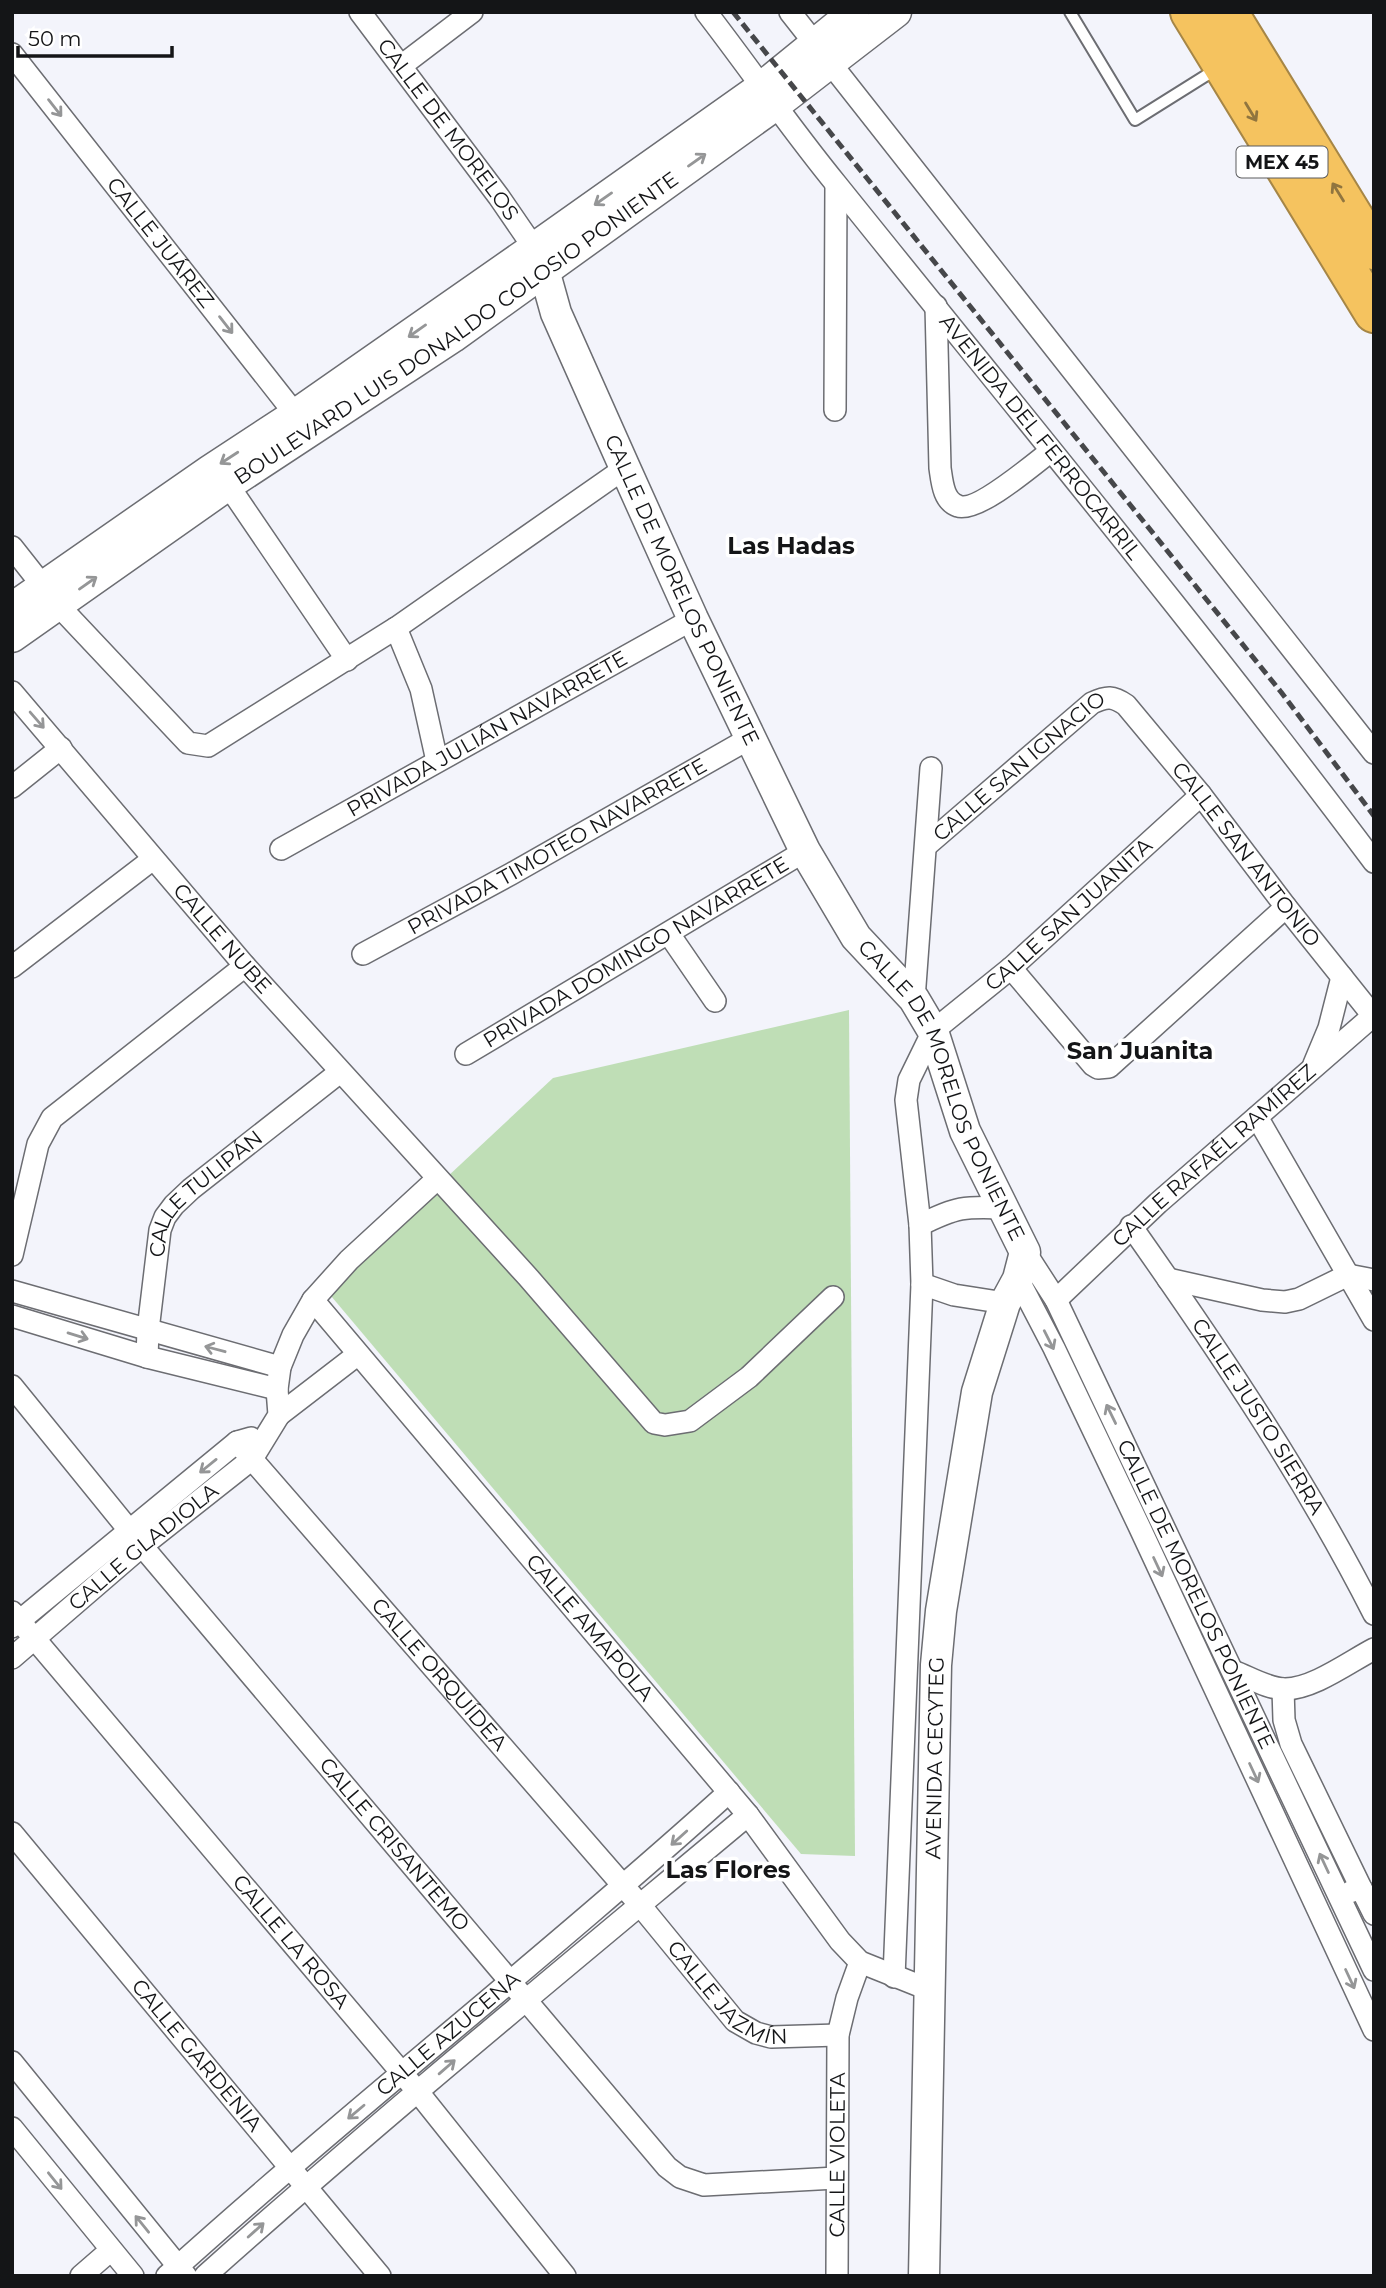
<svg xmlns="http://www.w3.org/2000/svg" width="1386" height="2288" viewBox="0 0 1386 2288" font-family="Montserrat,sans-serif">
<rect width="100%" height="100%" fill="#f3f4fb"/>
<path fill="#bfdeb6" d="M 849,1010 L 855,1856 L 801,1854 L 326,1290 L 553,1078 Z"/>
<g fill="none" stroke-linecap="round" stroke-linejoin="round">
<defs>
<path id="lane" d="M 1070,12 L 1135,120 L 1218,68"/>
<g id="street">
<path id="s1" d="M 360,12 L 499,197 L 534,248"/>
<path id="s2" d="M 706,12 C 750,69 791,129 837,185 C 1017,409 1201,631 1374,862"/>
<path d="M 790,12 L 1374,753"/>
<path id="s3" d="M 12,54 L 303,424"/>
<path d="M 401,66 L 472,12"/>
<path d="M 936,306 L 940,468 C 942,481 943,501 958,506 C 977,513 1034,464 1051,451"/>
<path d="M 835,410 L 836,185"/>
<path d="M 228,485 L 347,660"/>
<path d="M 12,547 L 57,604 L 188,743 L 208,746 L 396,628 L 625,468"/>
<path d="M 396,628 L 421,689 L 437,761"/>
<path id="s4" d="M 12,692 L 245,966 L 527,1276 L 654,1423 L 665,1425 L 690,1421 L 749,1377 L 833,1297"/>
<path d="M 12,787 L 61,748"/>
<path id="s5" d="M 927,845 L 1092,703 C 1107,696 1113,696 1126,705 L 1201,795 L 1286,907 L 1374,1017"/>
<path id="s6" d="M 281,849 L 693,619"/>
<path d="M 669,934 L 715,1001"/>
<path id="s7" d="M 363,954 L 511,874 L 752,737"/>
<path d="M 12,967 L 153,859"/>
<path d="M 1011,968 L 1093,1065 L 1098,1068 L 1109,1067 L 1286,907"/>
<path d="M 914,999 L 931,768"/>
<path id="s8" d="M 466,1054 L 805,851"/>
<path d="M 1314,1064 L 1329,1028 L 1342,977"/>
<path d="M 1257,1117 L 1374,1320"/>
<path d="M 920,1225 C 956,1207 965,1206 1004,1208"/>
<path id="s9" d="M 1131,1226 C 1219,1351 1305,1478 1374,1614"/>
<path id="s10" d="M 1025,1252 L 1056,1300 L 1374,1970"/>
<path d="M 12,1255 L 38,1144 L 52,1118 L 245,966"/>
<path d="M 1018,1279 L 1054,1348 L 1139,1526 L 1374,2030"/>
<path d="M 1168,1279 L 1262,1300 L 1285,1302 L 1299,1299 L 1348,1275 L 1374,1280"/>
<path d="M 922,1284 L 954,1295 L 1005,1303"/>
<path d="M 12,1291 L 280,1367"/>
<path id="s11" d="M 313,1300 L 748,1815 L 840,1941 L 860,1962 L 930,1990"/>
<path id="s12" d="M 1056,1300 L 1158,1203 L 1374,1015"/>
<path d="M 12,1316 L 147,1357 L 277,1389"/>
<path id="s13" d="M 147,1357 L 148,1330 L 160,1230 L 165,1217 L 174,1205 L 191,1189 L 340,1072"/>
<path id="s14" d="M 12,1386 L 142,1546 L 667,2167 L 680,2177 L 704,2185 L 836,2178"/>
<path d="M 279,1415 L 357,1355"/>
<path id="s15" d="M 237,1442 L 640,1905 L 735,2021 L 756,2033 L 771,2037 L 838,2035"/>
<path id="s16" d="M 12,1612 L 418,2092 L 565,2276"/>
<path d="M 12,1627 L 237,1442 L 251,1438"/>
<path id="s17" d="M 12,1658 L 142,1546 L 252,1459 L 279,1415 L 277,1389 L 280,1367 L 293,1335 L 313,1300 L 349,1260 L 437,1179"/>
<path d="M 1233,1671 C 1249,1677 1268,1689 1285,1689 C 1313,1689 1349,1662 1374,1649"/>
<path d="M 1283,1689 L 1284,1720 L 1291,1744 L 1361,1888"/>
<path id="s18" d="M 12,1833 L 380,2276"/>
<path d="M 1350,1892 L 1361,1888 L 1374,1914"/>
<path id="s19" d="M 894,1977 L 922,1284 L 920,1225 L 906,1100 L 909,1080 L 933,1031 L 1011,968 L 1201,795"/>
<path d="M 12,2062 L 186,2276"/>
<path d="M 12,2128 L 133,2276"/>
<path d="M 81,2276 L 111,2250"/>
<path id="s20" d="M 167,2276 C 351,2110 546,1957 729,1792"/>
<path d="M 205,2276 C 382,2118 566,1967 748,1815"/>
<path id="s21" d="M 837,2276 L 838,2035 L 847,1998 L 860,1962"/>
</g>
<g id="secondary">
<path id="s22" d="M 534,248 L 544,270 L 556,313 L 625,468 L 693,619 L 805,851 L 856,937 L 914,999 L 933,1031 L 965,1131 L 1025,1252 L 1018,1279 L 1005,1303 L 977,1392 L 941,1611 L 936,1665 L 924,2276"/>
<path d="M 12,608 L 209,471 L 296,414 L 534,248 L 763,86 L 854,12"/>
<path id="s23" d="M 12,637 L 228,485 L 453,337 L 774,106 L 896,12"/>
</g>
<path id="highway" d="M 1190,12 L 1374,313
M 1228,12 L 1374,250"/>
</defs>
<use href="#lane" stroke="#6c6d72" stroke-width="14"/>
<use href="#street" stroke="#6c6d72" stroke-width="24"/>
<use href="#secondary" stroke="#6c6d72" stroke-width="33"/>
<use href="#highway" stroke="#a68646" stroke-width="42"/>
<use href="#lane" stroke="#fff" stroke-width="10"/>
<use href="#street" stroke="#fff" stroke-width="21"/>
<use href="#secondary" stroke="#fff" stroke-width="30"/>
<use href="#highway" stroke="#f5c35f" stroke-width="38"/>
<path stroke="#46474a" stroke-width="5" stroke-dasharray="10 5" stroke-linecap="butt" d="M 733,12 L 1281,692 L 1374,816"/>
</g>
<defs><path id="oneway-shaft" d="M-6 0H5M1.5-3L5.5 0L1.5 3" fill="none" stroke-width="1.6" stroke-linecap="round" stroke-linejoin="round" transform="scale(1.75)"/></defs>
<g stroke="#959697">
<use href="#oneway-shaft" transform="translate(55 108) rotate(52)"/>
<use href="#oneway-shaft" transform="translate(697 160) rotate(-35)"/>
<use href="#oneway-shaft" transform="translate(603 199) rotate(145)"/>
<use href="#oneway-shaft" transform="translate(226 325) rotate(52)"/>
<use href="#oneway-shaft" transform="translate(417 331) rotate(145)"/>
<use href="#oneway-shaft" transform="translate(229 458) rotate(147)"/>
<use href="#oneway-shaft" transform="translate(88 583) rotate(-35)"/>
<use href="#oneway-shaft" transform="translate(37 720) rotate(49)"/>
<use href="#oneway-shaft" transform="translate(78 1336) rotate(17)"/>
<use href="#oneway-shaft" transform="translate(1049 1340) rotate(63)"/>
<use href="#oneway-shaft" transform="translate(215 1349) rotate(-165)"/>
<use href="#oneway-shaft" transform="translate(1111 1414) rotate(-116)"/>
<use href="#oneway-shaft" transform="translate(208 1466) rotate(141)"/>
<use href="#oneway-shaft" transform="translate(1158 1567) rotate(65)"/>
<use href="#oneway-shaft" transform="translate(1254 1773) rotate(65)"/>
<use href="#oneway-shaft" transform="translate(679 1838) rotate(138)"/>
<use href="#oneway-shaft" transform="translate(1324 1863) rotate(-115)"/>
<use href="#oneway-shaft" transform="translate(1350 1979) rotate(65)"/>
<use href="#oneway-shaft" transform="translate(447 2067) rotate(-41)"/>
<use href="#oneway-shaft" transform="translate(356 2112) rotate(140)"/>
<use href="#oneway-shaft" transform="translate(55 2181) rotate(51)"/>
<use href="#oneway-shaft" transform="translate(142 2224) rotate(-129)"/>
<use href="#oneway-shaft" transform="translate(256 2230) rotate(-42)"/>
</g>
<g stroke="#90753f">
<use href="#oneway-shaft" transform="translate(1251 112) rotate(59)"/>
<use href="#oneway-shaft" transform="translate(1338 192) rotate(-122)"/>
</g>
<g text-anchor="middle" stroke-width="7" stroke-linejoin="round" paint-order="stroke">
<rect fill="#fff" stroke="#5a5b5d" stroke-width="2" x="1236.5" y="146.5" width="91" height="31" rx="5"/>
<g font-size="19" font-weight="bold" fill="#141517">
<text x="1282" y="169">MEX 45</text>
</g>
<g font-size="21" fill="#141517" stroke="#fff">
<text dy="7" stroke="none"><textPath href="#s1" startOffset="147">CALLE DE MORELOS</textPath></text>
<text dy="7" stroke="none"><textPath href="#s3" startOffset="240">CALLE JUÁREZ</textPath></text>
<text dy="7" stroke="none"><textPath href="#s23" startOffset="541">BOULEVARD LUIS DONALDO COLOSIO PONIENTE</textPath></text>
<text dy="7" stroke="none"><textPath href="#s2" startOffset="541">AVENIDA DEL FERROCARRIL</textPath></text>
<text dy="7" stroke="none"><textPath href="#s22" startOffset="373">CALLE DE MORELOS PONIENTE</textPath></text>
<text dy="7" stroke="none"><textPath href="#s6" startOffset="236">PRIVADA JULIÁN NAVARRETE</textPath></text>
<text dy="7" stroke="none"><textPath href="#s5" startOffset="121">CALLE SAN IGNACIO</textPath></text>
<text dy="7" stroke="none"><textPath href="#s7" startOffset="222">PRIVADA TIMOTEO NAVARRETE</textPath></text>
<text dy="7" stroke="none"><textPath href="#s5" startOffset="446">CALLE SAN ANTONIO</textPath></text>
<text dy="7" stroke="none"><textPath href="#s19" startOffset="1132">CALLE SAN JUANITA</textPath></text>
<text dy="7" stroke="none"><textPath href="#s4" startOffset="324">CALLE NUBE</textPath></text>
<text dy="7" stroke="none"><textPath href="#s8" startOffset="198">PRIVADA DOMINGO NAVARRETE</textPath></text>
<text dy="7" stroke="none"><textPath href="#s22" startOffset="940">CALLE DE MORELOS PONIENTE</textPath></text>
<text dy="7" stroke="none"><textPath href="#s12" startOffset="214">CALLE RAFAÉL RAMÍREZ</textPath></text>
<text dy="7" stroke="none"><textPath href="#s13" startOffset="184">CALLE TULIPÁN</textPath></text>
<text dy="7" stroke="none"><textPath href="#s9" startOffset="229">CALLE JUSTO SIERRA</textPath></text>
<text dy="7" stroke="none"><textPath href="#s17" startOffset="172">CALLE GLADIOLA</textPath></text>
<text dy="7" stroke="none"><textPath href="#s10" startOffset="383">CALLE DE MORELOS PONIENTE</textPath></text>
<text dy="7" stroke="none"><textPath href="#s11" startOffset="429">CALLE AMAPOLA</textPath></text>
<text dy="7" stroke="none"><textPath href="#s15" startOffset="308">CALLE ORQUÍDEA</textPath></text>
<text transform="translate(935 1758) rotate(-89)" y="7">AVENIDA CECYTEG</text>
<text dy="7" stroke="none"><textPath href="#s14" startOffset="597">CALLE CRISANTEMO</textPath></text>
<text dy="7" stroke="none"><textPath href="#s16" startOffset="432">CALLE LA ROSA</textPath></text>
<text dy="7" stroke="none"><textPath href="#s15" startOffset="742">CALLE JAZMÍN</textPath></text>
<text dy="7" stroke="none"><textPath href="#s20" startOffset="371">CALLE AZUCENA</textPath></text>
<text dy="7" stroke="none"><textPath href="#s18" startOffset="289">CALLE GARDENIA</textPath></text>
<text dy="7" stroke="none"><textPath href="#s21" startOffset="121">CALLE VIOLETA</textPath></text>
</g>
<g font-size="24" font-weight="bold" fill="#141517" stroke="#fff">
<text x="791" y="554">Las Hadas</text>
<text x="1140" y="1059">San Juanita</text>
<text x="728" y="1878">Las Flores</text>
</g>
</g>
<rect width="1386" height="2288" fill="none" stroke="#141517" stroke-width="28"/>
<path d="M18 46v10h154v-10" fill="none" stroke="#141517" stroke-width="3.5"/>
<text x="28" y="46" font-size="21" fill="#141517" stroke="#ffffff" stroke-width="5" paint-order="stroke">50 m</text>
</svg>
